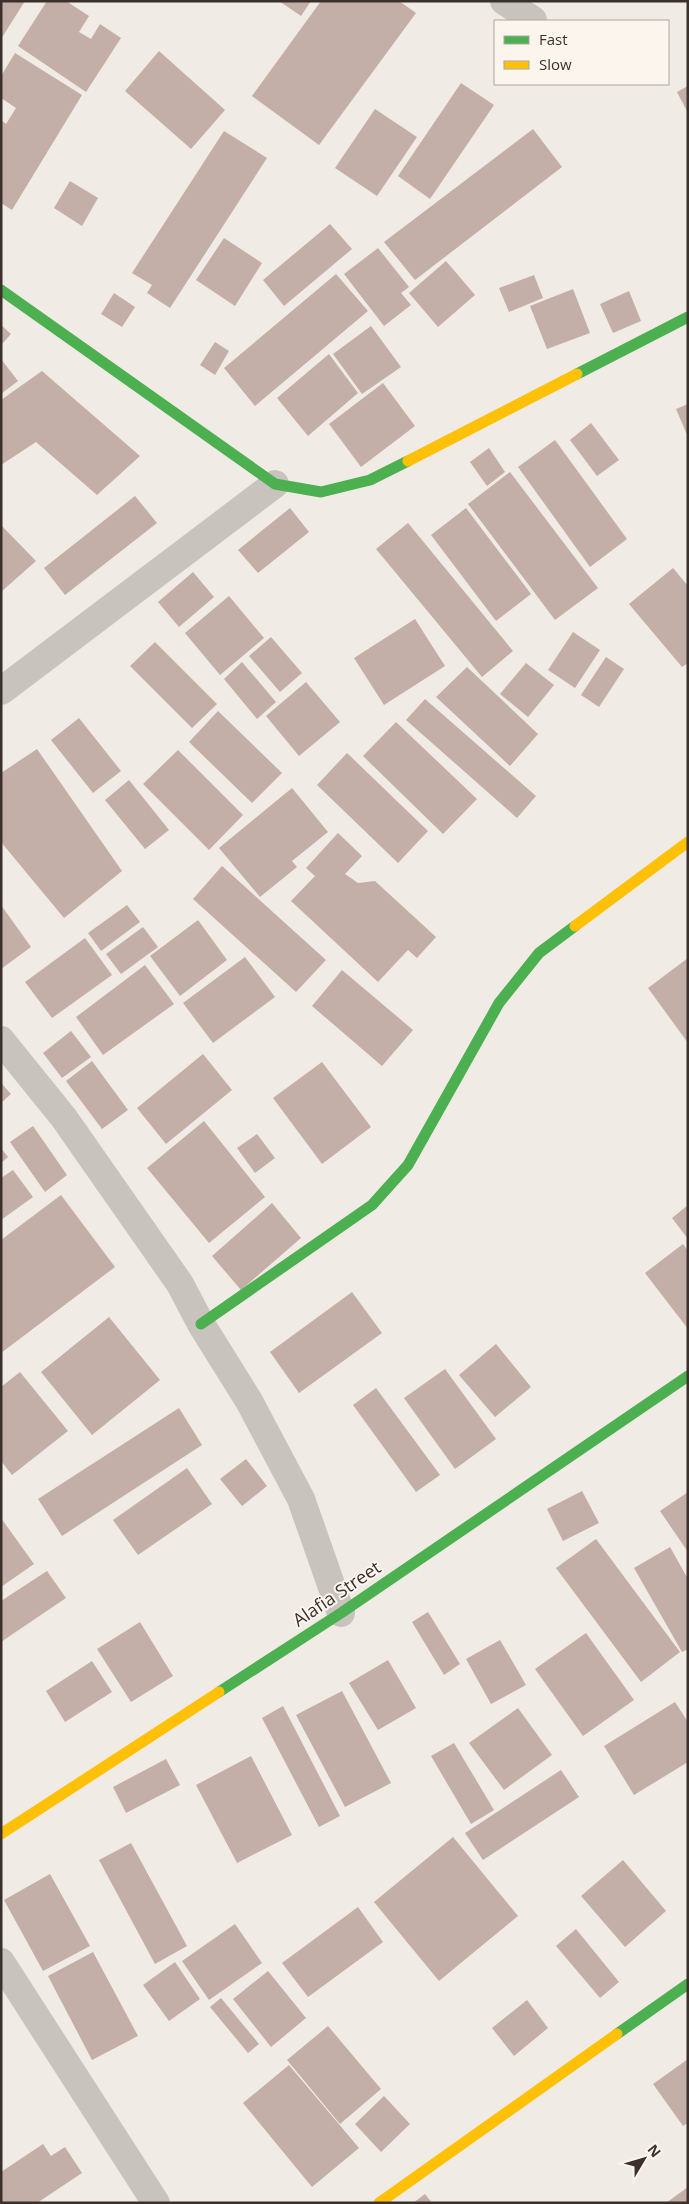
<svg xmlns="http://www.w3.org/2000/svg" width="689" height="2204" viewBox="0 0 689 2204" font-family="'Open Sans',sans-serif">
<rect width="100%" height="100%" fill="#f0ebe5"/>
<path fill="#c3afa7" d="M 1,1 L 25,1 L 1,39 Z
M 47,1 L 66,1 L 89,16 L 79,32 L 91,39 L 100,24 L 121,38 L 86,92 L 18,46 Z
M 279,1 L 311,1 L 301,16 Z
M 321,1 L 399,1 L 416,13 L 319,145 L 252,96 Z
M 159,51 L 225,110 L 191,149 L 125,91 Z
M 15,53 L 82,95 L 12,210 L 1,203 L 1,120 L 6,124 L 16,108 L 1,98 L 1,76 Z
M 461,83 L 494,105 L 430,199 L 398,176 Z
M 688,86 L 688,113 L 677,92 Z
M 375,109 L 417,137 L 377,196 L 335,168 Z
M 533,129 L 562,167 L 415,280 L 384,242 Z
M 224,131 L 267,158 L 170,308 L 147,293 L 152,285 L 132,273 Z
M 70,181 L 98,198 L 82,226 L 54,208 Z
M 330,224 L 352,249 L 284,306 L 263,280 Z
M 224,238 L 262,263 L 235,306 L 196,280 Z
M 378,248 L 409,287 L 401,293 L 411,305 L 384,326 L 344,274 Z
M 446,261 L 475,295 L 438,327 L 409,293 Z
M 336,274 L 368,311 L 255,406 L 224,368 Z
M 534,275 L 543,298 L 509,312 L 499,288 Z
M 573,289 L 590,333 L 547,349 L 530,306 Z
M 629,291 L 641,321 L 613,333 L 600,304 Z
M 114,293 L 135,307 L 122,327 L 101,314 Z
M 1,325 L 11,334 L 1,345 Z
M 371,326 L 401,367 L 362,394 L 333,354 Z
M 215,342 L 229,351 L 215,375 L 200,365 Z
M 329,354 L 358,393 L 308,436 L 277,398 Z
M 1,359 L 18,381 L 1,394 Z
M 42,371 L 140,456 L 97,495 L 36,442 L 1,465 L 1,400 Z
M 383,383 L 415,426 L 361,467 L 329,424 Z
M 688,404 L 688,437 L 676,409 Z
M 591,423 L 619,460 L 597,476 L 570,440 Z
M 555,440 L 627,539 L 590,567 L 518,467 Z
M 489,448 L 505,472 L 487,486 L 470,462 Z
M 510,472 L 598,588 L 555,620 L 468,504 Z
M 135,496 L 157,523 L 65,595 L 44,568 Z
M 290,508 L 309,532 L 258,573 L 238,550 Z
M 466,508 L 531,594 L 496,621 L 431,535 Z
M 408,523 L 513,651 L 482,677 L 376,549 Z
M 1,525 L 36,561 L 1,592 Z
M 673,568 L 688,586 L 688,663 L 682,667 L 629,604 Z
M 193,572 L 214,597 L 179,627 L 158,602 Z
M 229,596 L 264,638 L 220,675 L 185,633 Z
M 415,619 L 445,666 L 384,705 L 354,658 Z
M 573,632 L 600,650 L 575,688 L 548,670 Z
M 271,637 L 302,673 L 280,692 L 249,656 Z
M 155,642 L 217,704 L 192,728 L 130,666 Z
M 606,657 L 624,669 L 599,707 L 581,695 Z
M 242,662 L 276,702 L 257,719 L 224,679 Z
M 526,663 L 554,685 L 528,717 L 500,694 Z
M 467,667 L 538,734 L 510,766 L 436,697 Z
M 306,682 L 340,722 L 299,756 L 266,716 Z
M 425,699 L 536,796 L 517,818 L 406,720 Z
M 218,711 L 282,773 L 252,803 L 189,742 Z
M 79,718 L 121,771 L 93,793 L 51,740 Z
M 396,722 L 477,799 L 443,834 L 363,756 Z
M 37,749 L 122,871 L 64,918 L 1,842 L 1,773 Z
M 178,750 L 243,815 L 209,850 L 143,784 Z
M 347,753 L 428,831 L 398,863 L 317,785 Z
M 129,780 L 169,830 L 145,849 L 105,800 Z
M 292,788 L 328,832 L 292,861 L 297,867 L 260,897 L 219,848 Z
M 338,833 L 362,856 L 345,874 L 358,883 L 375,881 L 436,937 L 417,958 L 408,950 L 378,982 L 291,901 L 315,876 L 306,868 Z
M 222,866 L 326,960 L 296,992 L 193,899 Z
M 1,905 L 31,947 L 1,969 Z
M 127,905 L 140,922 L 101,951 L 88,933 Z
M 198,920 L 227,960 L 180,996 L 150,956 Z
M 143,927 L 158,947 L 121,974 L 106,954 Z
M 85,938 L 112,975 L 52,1018 L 25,982 Z
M 245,957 L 275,997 L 213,1043 L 183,1003 Z
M 688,958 L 688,1043 L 648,988 Z
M 145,965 L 174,1004 L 103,1055 L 76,1017 Z
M 342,970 L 413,1030 L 382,1066 L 312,1006 Z
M 71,1031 L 91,1057 L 62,1078 L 43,1053 Z
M 203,1054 L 232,1090 L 166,1144 L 137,1108 Z
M 92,1061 L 128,1110 L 102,1129 L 66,1081 Z
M 322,1062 L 371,1127 L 322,1164 L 273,1098 Z
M 1,1083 L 11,1094 L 1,1103 Z
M 204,1121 L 265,1197 L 209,1243 L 147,1168 Z
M 33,1126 L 67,1175 L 45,1192 L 10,1142 Z
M 257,1134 L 275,1158 L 255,1173 L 237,1148 Z
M 1,1148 L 8,1157 L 1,1163 Z
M 13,1170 L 33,1197 L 1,1220 L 1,1178 Z
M 61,1195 L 115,1267 L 1,1353 L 1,1240 Z
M 272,1203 L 301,1238 L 241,1290 L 212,1256 Z
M 688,1205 L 688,1239 L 672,1218 Z
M 683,1244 L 688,1251 L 688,1329 L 645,1273 Z
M 352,1292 L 382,1333 L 299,1393 L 270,1352 Z
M 109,1317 L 160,1380 L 92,1435 L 41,1372 Z
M 496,1344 L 531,1387 L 495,1417 L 459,1375 Z
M 445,1369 L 496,1439 L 455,1469 L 404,1398 Z
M 20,1372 L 68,1431 L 12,1475 L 1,1461 L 1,1387 Z
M 376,1388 L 440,1475 L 416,1492 L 353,1405 Z
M 179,1408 L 202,1445 L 62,1536 L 38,1499 Z
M 246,1459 L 267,1486 L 242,1506 L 220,1479 Z
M 187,1468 L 212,1504 L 138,1555 L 113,1520 Z
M 582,1491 L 599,1523 L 563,1541 L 547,1509 Z
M 688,1492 L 688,1552 L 660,1511 Z
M 1,1518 L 34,1564 L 1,1587 Z
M 596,1539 L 680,1652 L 641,1682 L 556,1568 Z
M 670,1547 L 688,1579 L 688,1649 L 682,1652 L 634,1568 Z
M 47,1571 L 66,1598 L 1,1642 L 1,1601 Z
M 428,1612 L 460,1664 L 444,1675 L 412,1622 Z
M 140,1622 L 173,1676 L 131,1702 L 97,1649 Z
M 586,1633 L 634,1700 L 583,1736 L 535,1669 Z
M 500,1640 L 526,1685 L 491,1704 L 466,1659 Z
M 388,1660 L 416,1708 L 378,1730 L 349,1683 Z
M 92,1661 L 112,1692 L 65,1722 L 46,1691 Z
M 342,1691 L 391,1783 L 345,1807 L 296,1715 Z
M 675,1702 L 688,1722 L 688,1762 L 634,1795 L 604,1746 Z
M 283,1706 L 340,1816 L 319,1827 L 262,1718 Z
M 518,1708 L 552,1755 L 504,1790 L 469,1743 Z
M 454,1743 L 494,1810 L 471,1824 L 431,1756 Z
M 251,1756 L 292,1835 L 237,1863 L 196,1785 Z
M 166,1759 L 180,1785 L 126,1813 L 113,1787 Z
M 561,1770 L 579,1797 L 483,1860 L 465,1833 Z
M 453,1837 L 518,1916 L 439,1981 L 374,1902 Z
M 131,1843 L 187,1946 L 155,1964 L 99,1860 Z
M 623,1860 L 666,1911 L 625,1947 L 581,1896 Z
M 50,1874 L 90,1946 L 43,1971 L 4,1900 Z
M 358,1907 L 383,1942 L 308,1997 L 282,1963 Z
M 235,1924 L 262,1963 L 209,2000 L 182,1961 Z
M 576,1929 L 619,1982 L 600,1998 L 556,1946 Z
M 93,1952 L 138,2036 L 92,2060 L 48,1976 Z
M 175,1962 L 200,1999 L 169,2021 L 143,1985 Z
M 268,1971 L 306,2018 L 271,2047 L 233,1999 Z
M 221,1998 L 259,2044 L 248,2053 L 210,2007 Z
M 527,2000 L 548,2028 L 514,2056 L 492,2028 Z
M 328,2026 L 381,2089 L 340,2124 L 287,2060 Z
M 688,2059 L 688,2123 L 683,2126 L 653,2084 Z
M 289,2065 L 359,2148 L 312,2187 L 243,2103 Z
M 384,2096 L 410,2124 L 381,2152 L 355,2124 Z
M 43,2144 L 51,2156 L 65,2147 L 82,2173 L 37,2203 L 1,2203 L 1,2172 Z
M 688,2187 L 688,2203 L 666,2203 Z
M 425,2194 L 432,2203 L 413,2203 Z"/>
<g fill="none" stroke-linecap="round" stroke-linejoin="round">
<path stroke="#c9c3be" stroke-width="28" d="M 504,1 L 533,20
M 1,691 L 275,484
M 1,1040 L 64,1118 L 180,1284 L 201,1324 L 249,1401 L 301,1499 L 341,1613
M 1,1962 L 156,2203"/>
<path stroke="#4caf50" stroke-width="11" d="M 1,290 L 275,484 L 321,492 L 370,480 L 408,461
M 577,374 L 688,317
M 201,1324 L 372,1205 L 408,1165 L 499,1003 L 539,953 L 575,926
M 219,1692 L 341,1613 L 688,1376
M 617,2034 L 688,1984"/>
<path stroke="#ffc107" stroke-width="11" d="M 408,461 L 577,374
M 575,926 L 688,842
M 1,1834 L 219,1692
M 379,2203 L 617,2034"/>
</g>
<g text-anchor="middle" stroke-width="4" stroke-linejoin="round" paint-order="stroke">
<g font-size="18" fill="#3b302b" stroke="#fbf5ee">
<text transform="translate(337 1594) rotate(-34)" y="6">Alafia Street</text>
</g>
</g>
<rect width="689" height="2204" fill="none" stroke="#3b302b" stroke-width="5"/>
<rect x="494" y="20" width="175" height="65" fill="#fbf5ee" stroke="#aea6a0"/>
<rect x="504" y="36" width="25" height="8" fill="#4caf50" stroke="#aea6a0"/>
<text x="539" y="45" font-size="15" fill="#3b302b">Fast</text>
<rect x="504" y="61" width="25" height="8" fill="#ffc107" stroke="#aea6a0"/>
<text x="539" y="70" font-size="15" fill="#3b302b">Slow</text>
<g transform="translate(644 2159) rotate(52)" stroke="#fbf5ee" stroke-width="4" paint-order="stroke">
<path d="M0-4L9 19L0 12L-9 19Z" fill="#3b302b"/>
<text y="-8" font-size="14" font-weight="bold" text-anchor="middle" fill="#3b302b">N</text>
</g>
</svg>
